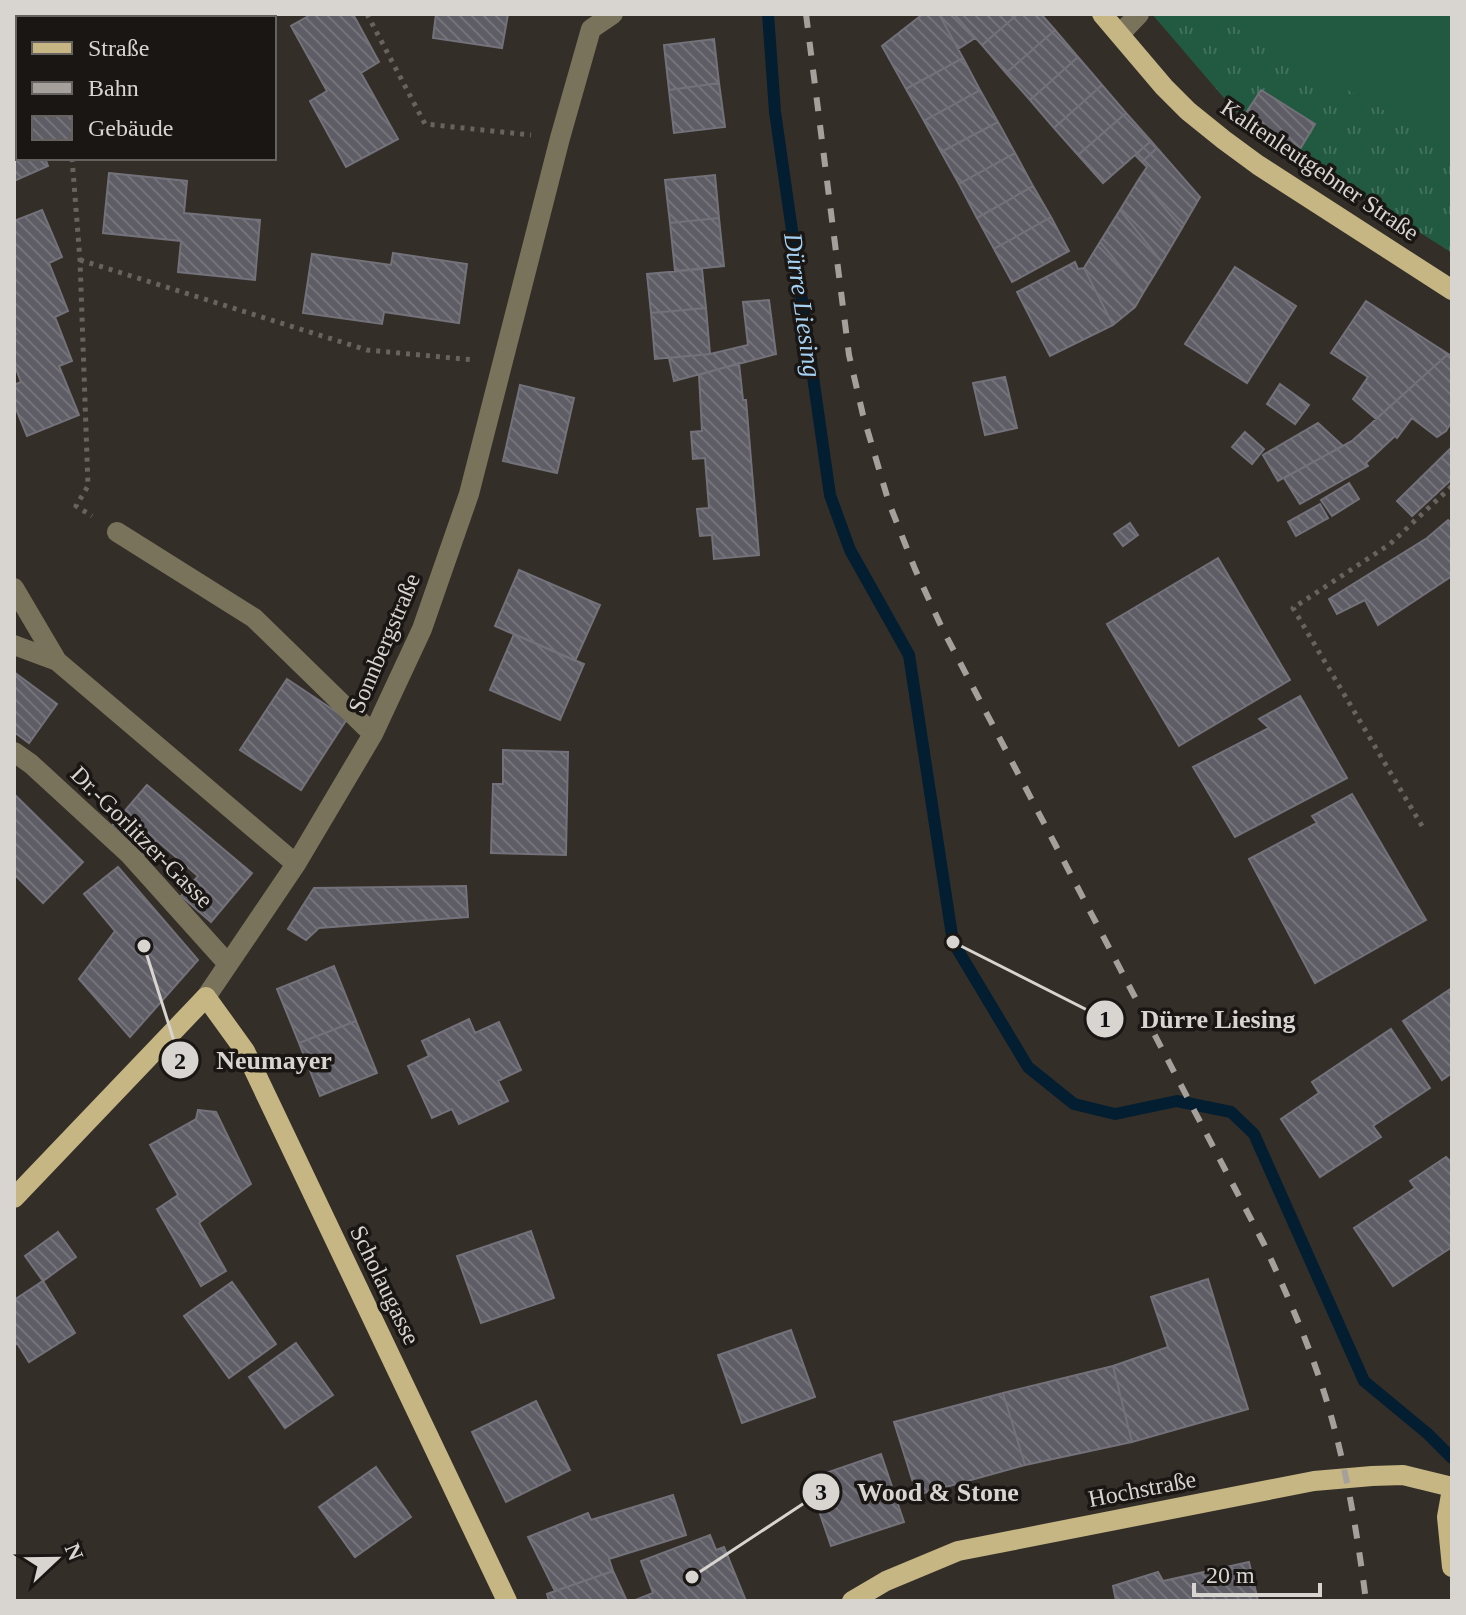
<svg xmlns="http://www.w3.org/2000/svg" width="1466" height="1615" viewBox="0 0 1466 1615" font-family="Georgia,serif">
<defs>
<pattern id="grass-tufts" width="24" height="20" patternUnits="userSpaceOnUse" patternTransform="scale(2)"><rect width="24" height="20" fill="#225a41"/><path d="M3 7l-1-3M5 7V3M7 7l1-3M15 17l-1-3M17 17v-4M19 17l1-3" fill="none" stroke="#41715b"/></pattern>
<pattern id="building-back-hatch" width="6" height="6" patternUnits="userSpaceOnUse" patternTransform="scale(2)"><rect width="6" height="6" fill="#5e5d65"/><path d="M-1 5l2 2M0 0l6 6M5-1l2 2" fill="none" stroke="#74737a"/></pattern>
</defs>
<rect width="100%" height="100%" fill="#342e28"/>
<path fill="url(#grass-tufts)" d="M 1152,14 L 1452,14 L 1452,253 L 1242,119 Z"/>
<path fill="#225a41" d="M 1220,14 L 1452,14 L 1452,148 L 1218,18 Z"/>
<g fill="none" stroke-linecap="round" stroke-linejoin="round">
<path stroke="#031e31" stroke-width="12" d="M 768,14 L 775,112 L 830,495 L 850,550 L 909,655 L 953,942 L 1028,1067 L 1074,1104 L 1115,1114 L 1177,1101 L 1231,1112 L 1254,1134 L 1364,1381 L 1428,1434 L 1452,1458"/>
</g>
<path fill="url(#building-back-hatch)" stroke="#737179" stroke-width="2" d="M 14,14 L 32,14 L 34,18 L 18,18 L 18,158 L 45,158 L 48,166 L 14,181 Z
M 97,14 L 196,14 L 198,18 L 99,18 Z
M 312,14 L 353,14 L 379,62 L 361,73 L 398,139 L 346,167 L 310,101 L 327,91 L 291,26 Z
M 436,14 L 508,14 L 502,48 L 433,38 Z
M 923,14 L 939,14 L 963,58 L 906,89 L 882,46 Z
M 939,14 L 954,14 L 975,38 L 958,49 Z
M 954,14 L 1018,14 L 982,45 Z
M 1018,14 L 1041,14 L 1055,30 L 1006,73 L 982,45 Z
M 1055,30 L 1078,57 L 1030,100 L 1006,73 Z
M 714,39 L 719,83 L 669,90 L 664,45 Z
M 1078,57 L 1102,85 L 1054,128 L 1030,100 Z
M 963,58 L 980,90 L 924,121 L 906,89 Z
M 719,83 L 725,127 L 674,133 L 669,90 Z
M 1102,85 L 1126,113 L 1078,155 L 1054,128 Z
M 980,90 L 998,122 L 941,152 L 924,121 Z
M 1261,90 L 1315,124 L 1297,154 L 1242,119 Z
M 1126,113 L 1151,141 L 1103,183 L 1078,155 Z
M 998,122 L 1015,153 L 959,184 L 941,152 Z
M 1151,141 L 1157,148 L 1142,162 L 1135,155 Z
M 1157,148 L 1200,197 L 1182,228 L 1139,179 L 1147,167 L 1142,162 Z
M 1015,153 L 1033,186 L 977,218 L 959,184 Z
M 109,173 L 187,181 L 184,213 L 260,220 L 255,280 L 178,272 L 181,241 L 103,233 Z
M 715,175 L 719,218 L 670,223 L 665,180 Z
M 1139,179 L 1182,228 L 1162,262 L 1120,210 Z
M 1033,186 L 1051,217 L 994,249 L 977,218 Z
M 42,210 L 62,257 L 49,263 L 68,311 L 55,317 L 72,361 L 59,366 L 79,415 L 27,436 L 14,404 L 14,385 L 21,382 L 14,364 L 14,334 L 16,334 L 14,329 L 14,221 Z
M 1120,210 L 1162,262 L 1143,293 L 1100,242 Z
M 1051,217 L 1069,251 L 1012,282 L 994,249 Z
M 719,218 L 724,266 L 675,271 L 670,223 Z
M 1100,242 L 1143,293 L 1135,307 L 1113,325 L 1084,268 Z
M 393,253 L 467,264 L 459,323 L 384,312 L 382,324 L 303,313 L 312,254 L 391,265 Z
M 1075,262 L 1078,269 L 1084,268 L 1113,325 L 1050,356 L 1017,292 Z
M 1235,267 L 1296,306 L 1247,383 L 1185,344 Z
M 702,269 L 706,308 L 651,313 L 647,274 Z
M 769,300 L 776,354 L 674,381 L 669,358 L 710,354 L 748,345 L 743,302 Z
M 1366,301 L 1448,354 L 1376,419 L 1353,399 L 1368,377 L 1331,353 Z
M 706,308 L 710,354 L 655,359 L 651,313 Z
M 1448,354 L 1452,356 L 1452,421 L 1446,431 L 1437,437 L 1412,418 L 1397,438 L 1395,436 L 1366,463 L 1368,466 L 1300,504 L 1284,478 L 1352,441 Z
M 739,363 L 743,400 L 746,400 L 759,555 L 714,559 L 712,535 L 700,536 L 697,509 L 709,508 L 705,458 L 693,459 L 691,432 L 702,431 L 699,375 Z
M 1005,377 L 1017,428 L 985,435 L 973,383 Z
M 1280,384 L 1309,405 L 1295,424 L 1267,404 Z
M 520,385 L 574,398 L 557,473 L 503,461 Z
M 1318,423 L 1343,446 L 1278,481 L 1263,455 Z
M 1245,432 L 1264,449 L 1252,464 L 1232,447 Z
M 1452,447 L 1452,479 L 1412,516 L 1397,501 Z
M 1349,483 L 1359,499 L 1332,516 L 1321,500 Z
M 1320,504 L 1328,518 L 1296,536 L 1288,522 Z
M 1448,520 L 1452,524 L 1452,576 L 1378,625 L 1365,600 L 1337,614 L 1329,599 L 1427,538 Z
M 1130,523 L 1138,535 L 1123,546 L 1114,534 Z
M 1218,558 L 1290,680 L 1179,746 L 1107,624 Z
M 519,570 L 600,605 L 575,661 L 495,626 Z
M 514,634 L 584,664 L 560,720 L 490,690 Z
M 14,672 L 57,704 L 29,743 L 14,732 Z
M 287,679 L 347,719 L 301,790 L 240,750 Z
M 1300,696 L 1347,778 L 1235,837 L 1193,767 L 1269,728 L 1259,719 Z
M 503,750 L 568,752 L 566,855 L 491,853 L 493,784 L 503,784 Z
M 147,785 L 252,873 L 211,922 L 181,896 L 198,876 L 156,840 L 144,855 L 111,827 Z
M 14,794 L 83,862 L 43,903 L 14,874 Z
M 1352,794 L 1426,920 L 1315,983 L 1249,859 L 1317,823 L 1312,816 Z
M 118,867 L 198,960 L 130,1037 L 79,979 L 115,931 L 84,894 Z
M 466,886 L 468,917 L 319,928 L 306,940 L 288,929 L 314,888 Z
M 334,966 L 356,1021 L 299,1043 L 277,989 Z
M 1452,988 L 1452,1073 L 1442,1080 L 1403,1021 Z
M 469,1019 L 475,1033 L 499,1022 L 521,1070 L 498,1081 L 508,1101 L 459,1124 L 452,1109 L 432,1118 L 408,1066 L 429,1056 L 422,1041 Z
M 356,1021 L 377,1073 L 320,1096 L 299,1043 Z
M 1391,1029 L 1430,1088 L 1373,1126 L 1381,1137 L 1320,1177 L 1281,1119 L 1319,1093 L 1312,1082 Z
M 198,1110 L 216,1112 L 251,1184 L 199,1223 L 226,1271 L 201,1286 L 157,1209 L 178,1195 L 150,1145 L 196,1119 Z
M 1446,1157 L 1452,1163 L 1452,1247 L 1393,1286 L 1354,1228 L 1415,1188 L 1410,1181 Z
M 531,1231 L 554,1298 L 481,1323 L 457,1256 Z
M 58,1232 L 76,1257 L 43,1281 L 25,1256 Z
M 1208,1279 L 1248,1409 L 1132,1442 L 1113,1366 L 1168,1347 L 1151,1297 Z
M 43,1281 L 75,1333 L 29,1362 L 17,1343 L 14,1346 L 14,1300 Z
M 232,1282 L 276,1344 L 229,1378 L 184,1316 Z
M 791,1330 L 815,1397 L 742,1423 L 718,1355 Z
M 296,1343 L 333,1395 L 285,1428 L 249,1377 Z
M 1113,1366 L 1132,1442 L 1025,1465 L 1003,1393 Z
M 1003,1393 L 1025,1465 L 917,1495 L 894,1422 Z
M 536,1401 L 570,1470 L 506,1502 L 472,1432 Z
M 881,1454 L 904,1522 L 831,1546 L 808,1479 Z
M 376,1467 L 411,1517 L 355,1557 L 319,1507 Z
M 673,1495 L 686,1535 L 609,1559 L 613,1571 L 555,1591 L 528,1537 L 588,1513 L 591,1520 Z
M 710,1535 L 716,1550 L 724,1547 L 746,1601 L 633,1601 L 653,1593 L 641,1561 Z
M 1249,1562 L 1258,1601 L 1116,1601 L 1113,1586 L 1158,1572 L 1163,1581 Z
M 613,1571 L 627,1601 L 549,1601 L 547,1594 Z"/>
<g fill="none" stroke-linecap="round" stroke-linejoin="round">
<path stroke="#68635e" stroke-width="5" stroke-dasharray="4 6" stroke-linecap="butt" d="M 60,14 L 60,18
M 367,14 L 425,124 L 531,135
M 72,158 L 80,260 L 88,486 L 76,506 L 92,516
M 80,260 L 367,350 L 474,360
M 1422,826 L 1293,608 L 1390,544 L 1452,486"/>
<path stroke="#7a735b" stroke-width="20" d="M 1120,34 L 1139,14
M 117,532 L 254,618 L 373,734
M 14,588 L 57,661
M 14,645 L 57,661 L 296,864
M 14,752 L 31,764 L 130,855 L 228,964
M 206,997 L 296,864 L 373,734 L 422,629 L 469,494 L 560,138 L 591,29 L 613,14"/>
<path stroke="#c5b683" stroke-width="20" d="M 1102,14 L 1164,87 L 1188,111 L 1224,140 L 1258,165 L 1452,290
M 14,1198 L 206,997 L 245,1051 L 507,1601
M 1452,1489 L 1447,1517 L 1452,1567
M 852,1601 L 886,1581 L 958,1551 L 1314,1481 L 1372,1476 L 1403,1475 L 1452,1487"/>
<path stroke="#a5a09c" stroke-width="6" stroke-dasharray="14 14" stroke-linecap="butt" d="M 806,14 L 849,355 L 863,415 L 889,503 L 915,569 L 942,628 L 1264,1244 C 1285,1290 1306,1337 1322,1386 C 1344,1453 1357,1530 1366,1601"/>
</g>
<g text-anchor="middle" stroke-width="7" stroke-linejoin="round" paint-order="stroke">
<g font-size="24" fill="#d8d4d0" stroke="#191614">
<text transform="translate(1320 170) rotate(34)" y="8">Kaltenleutgebner Straße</text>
<text transform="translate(384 643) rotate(-67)" y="8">Sonnbergstraße</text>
<text transform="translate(142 837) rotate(45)" y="8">Dr.-Gorlitzer-Gasse</text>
<text transform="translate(385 1285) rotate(64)" y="8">Scholaugasse</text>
<text transform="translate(1142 1489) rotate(-11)" y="8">Hochstraße</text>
</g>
<g font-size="26" font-style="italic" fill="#a5d1f3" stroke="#191614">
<text transform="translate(803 305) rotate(82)" y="9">Dürre Liesing</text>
</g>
</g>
<path fill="none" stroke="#d8d4d0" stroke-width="3" d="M953 942L1105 1019M144 946L180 1060M692 1577L821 1492"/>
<g fill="#d8d4d0" stroke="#191614" stroke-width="3">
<circle cx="953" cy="942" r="8"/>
<circle cx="144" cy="946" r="8"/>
<circle cx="692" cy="1577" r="8"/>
<circle cx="1105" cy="1019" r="20"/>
<circle cx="180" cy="1060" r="20"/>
<circle cx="821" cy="1492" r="20"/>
</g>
<g font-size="24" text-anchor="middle" font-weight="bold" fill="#111">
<text x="1105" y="1027">1</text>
<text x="180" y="1069">2</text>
<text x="821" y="1500">3</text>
</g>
<g font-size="26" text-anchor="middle" font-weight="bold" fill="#d8d4d0" stroke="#191614" stroke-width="7" stroke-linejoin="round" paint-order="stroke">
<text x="1218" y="1028">Dürre Liesing</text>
<text x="274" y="1069">Neumayer</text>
<text x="938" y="1501">Wood &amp; Stone</text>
</g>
<rect width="1466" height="1615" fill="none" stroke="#d8d4d0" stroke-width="32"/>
<rect x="16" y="16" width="260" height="144" fill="#191614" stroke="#65625f" stroke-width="2"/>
<rect x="32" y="42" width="40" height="12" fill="#c5b683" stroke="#65625f" stroke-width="2"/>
<text x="88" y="56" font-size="24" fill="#d8d4d0">Straße</text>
<rect x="32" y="82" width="40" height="12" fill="#a5a09c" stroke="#65625f" stroke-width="2"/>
<text x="88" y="96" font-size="24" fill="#d8d4d0">Bahn</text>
<rect x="32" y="116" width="40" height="24" fill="url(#building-back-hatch)" stroke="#65625f" stroke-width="2"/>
<text x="88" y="136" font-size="24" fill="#d8d4d0">Gebäude</text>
<g transform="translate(56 1559) rotate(68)" stroke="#191614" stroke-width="6" paint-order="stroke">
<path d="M0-6L14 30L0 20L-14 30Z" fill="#d8d4d0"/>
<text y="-12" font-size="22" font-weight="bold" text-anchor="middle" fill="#d8d4d0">N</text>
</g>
<path d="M1194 1583v12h126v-12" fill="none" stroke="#d8d4d0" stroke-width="4"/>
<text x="1206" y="1583" font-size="24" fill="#d8d4d0" stroke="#191614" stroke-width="6" paint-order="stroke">20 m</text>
</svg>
